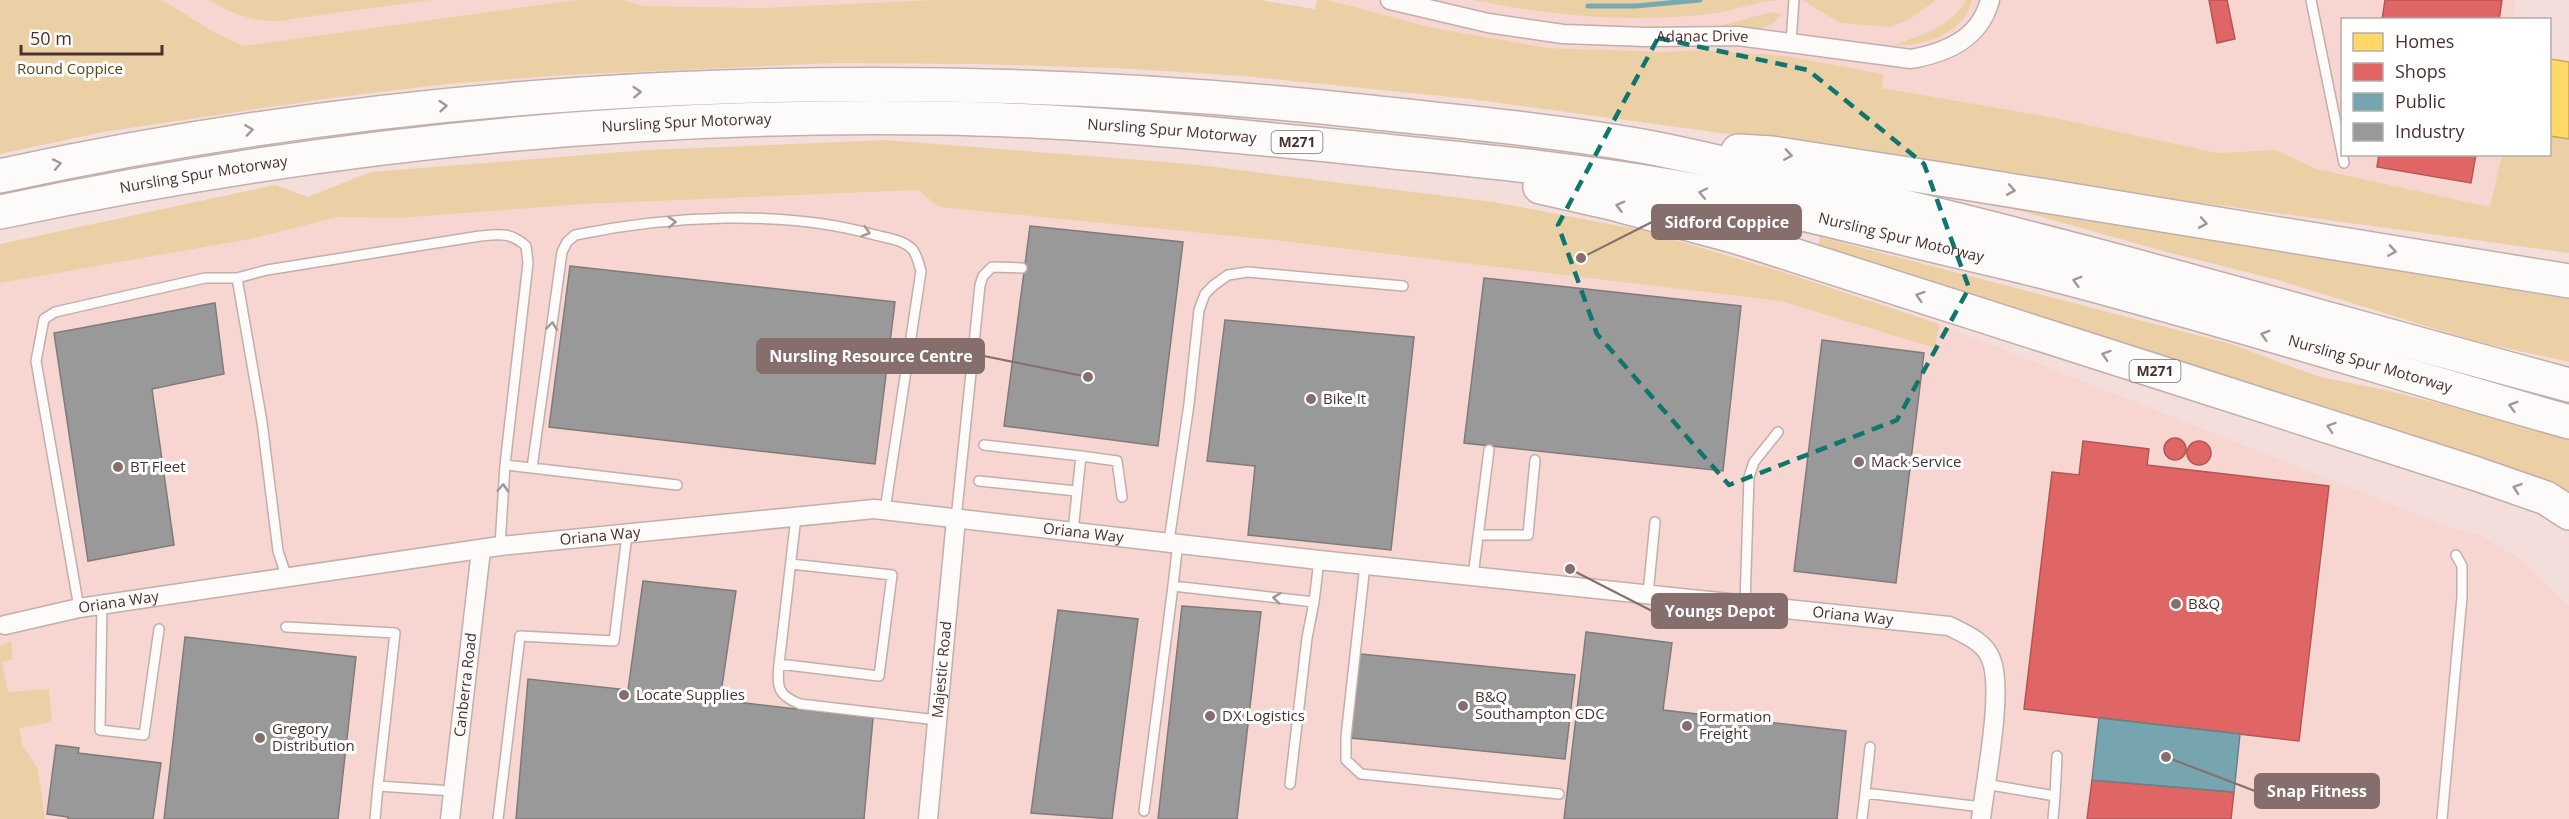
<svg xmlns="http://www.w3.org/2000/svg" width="2569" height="819" viewBox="0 0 2569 819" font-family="'Open Sans',sans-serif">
<rect width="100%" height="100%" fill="#f3dedb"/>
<path fill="#f7d5d1" d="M 105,0 L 575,0 L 243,46 Z
M 623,0 L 932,0 L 760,8 L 644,6 Z
M 1328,0 L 2515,0 L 2514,19 L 2342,20 L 2342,154 L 2502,155 L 2491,207 L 2317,169 L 2276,150 L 2218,153 L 2055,118 L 1882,88 L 1883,74 L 1787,56 L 1699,50 L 1667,52 L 1547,48 L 1429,27 Z
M 918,190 L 939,207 L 1273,240 L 1780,301 L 1935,348 L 1939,324 L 2446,526 L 2479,535 L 2516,556 L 2569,606 L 2569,819 L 45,819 L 38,769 L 22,744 L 0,660 L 0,283 L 251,239 L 337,217 L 400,218 L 583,204 Z"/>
<path fill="#ecd0a5" d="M 0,0 L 162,0 L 212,31 L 243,46 L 575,0 L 623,0 L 644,6 L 760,8 L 932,0 L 1259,0 L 1315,9 L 1317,0 L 1328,0 L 1429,27 L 1547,48 L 1667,52 L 1699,50 L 1787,56 L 1883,74 L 1882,88 L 2055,118 L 2218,153 L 2276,150 L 2317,169 L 2490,207 L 2502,155 L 2550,154 L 2550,136 L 2569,139 L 2569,253 L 2210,204 L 2144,198 L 1750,137 L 1470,99 L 1242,76 L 1115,68 L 976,64 L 834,63 L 567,75 L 447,84 L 339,97 L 103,132 L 0,154 Z
M 210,0 L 431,0 L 291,19 C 268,26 230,15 210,0 Z
M 1474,0 L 1779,0 C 1758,1 1738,10 1716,13 C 1639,24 1550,16 1474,0 Z
M 1802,0 L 1936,0 L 1910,19 L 1890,27 L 1840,23 Z
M 1966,0 L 1972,0 C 1964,34 1924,47 1894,45 C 1919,36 1953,26 1966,0 Z
M 1771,12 L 1782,14 C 1765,36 1741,29 1716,27 Z
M 886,140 L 1191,164 L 1494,202 L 1641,230 L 1786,273 L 1939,324 L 1935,348 L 1780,301 L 1273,240 L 939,207 L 918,190 L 583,204 L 400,218 L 337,217 L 251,239 L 0,283 L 0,244 L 275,185 L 308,197 L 370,172 L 648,150 Z
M 1999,205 L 2569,299 L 2569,362 L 2474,341 L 2278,280 L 2167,252 Z
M 1820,237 L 2231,344 L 2320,377 L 2385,390 L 2569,436 L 2569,500 L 1818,248 Z
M 11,641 L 13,659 L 2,662 L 8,692 L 49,689 L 52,722 L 19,728 L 22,744 L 38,769 L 45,819 L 0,819 L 0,646 Z"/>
<path fill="#ffd966" stroke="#c9a755" stroke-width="1.5" d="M 2550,59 L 2569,62 L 2569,139 L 2550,136 Z"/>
<path fill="#e06666" stroke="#b35655" stroke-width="1.5" d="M 2209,0 L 2227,0 L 2235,39 L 2217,43 Z
M 2385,0 L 2502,0 L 2499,20 L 2382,20 Z
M 2379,154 L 2476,154 L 2471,183 L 2377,167 Z
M2164 449a11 11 0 1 1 22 0a11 11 0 1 1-22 0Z
M 2083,441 L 2149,449 L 2147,465 L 2329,486 L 2299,741 L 2024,709 L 2052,472 L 2079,475 Z
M2187 453a12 12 0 1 1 24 0a12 12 0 1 1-24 0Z
M 2092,780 L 2234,792 L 2231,819 L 2087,819 Z"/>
<path fill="#76a5af" stroke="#698288" stroke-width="1.5" d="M 2099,718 L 2240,734 L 2234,792 L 2092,780 Z"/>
<path fill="#999" stroke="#817a79" stroke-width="1.5" d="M 1030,226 L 1183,242 L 1158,446 L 1004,426 Z
M 570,266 L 895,302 L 875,464 L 549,427 Z
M 1484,278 L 1741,306 L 1723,471 L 1464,443 Z
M 215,303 L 224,374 L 152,389 L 174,545 L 88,561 L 54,333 Z
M 1225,320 L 1414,337 L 1391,550 L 1248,535 L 1255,466 L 1207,461 Z
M 1822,340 L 1924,353 L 1896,583 L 1794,571 Z
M 643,581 L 736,591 L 720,700 L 873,718 L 864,819 L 516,819 L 528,679 L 628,690 Z
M 1182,606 L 1261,612 L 1237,819 L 1158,819 Z
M 1058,610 L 1138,619 L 1112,819 L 1031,813 Z
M 1586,632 L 1672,643 L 1663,710 L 1846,731 L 1837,819 L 1564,819 Z
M 185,637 L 356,657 L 338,819 L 164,819 Z
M 1360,654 L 1575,675 L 1565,759 L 1351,738 Z
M 56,745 L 79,748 L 78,753 L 161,763 L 153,819 L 68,819 L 68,817 L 47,814 Z"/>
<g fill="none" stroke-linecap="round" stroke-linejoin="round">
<path stroke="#76aab0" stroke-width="5" d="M 1588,6 L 1636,6 L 1700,0"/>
<defs>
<path id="lane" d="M 2311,0 L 2344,163
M 1791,42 L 1794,0
M 984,445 L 1081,456 L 1073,531
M 1081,456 L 1117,461 L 1122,497
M 532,468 L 677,485
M 979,481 L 1076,491
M 956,519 L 980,285 L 983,276 L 992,267 L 1022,268
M 1478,535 L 1528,535 L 1535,460
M 1169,541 L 1189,404 L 1199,310 L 1205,294 L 1214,285 L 1228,275 L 1248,272 L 1403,286
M 1178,542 L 1173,586 L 1314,602 L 1319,560
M 500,546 L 505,465 L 532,468 L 562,252 L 567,242 L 575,235 C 667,216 784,209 875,235 C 888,238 904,240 913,250 C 917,255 919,265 921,271 L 885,510
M 791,564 L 892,575 L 879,676 L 779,664 L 796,517
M 1365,565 L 1346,737 L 1346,760 L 1361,774 L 1559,794
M 1473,576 L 1489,450
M 287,578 L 278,551 L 262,422 L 237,278 L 267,270 L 480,236 C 500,234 510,232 526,246 L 528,263 L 505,465
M 1648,594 L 1655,522
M 1745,604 L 1749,477 L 1754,462 L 1778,432
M 102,605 L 100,730 L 144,735 L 159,629
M 79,608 L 36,361 L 44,319 L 55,312 L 205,278 L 237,278
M 286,627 L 395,633 L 378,786 L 453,791
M 779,664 C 777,687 777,695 800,704 L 937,720
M 1290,784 L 1307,638 L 1314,602
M 1985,784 L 2055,796 L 2053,819
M 1865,793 L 1870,747
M 2055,796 L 2057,756
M 1144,811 L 1173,586
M 375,819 L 378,786
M 498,819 L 520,636 L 614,641 L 627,535
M 1862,819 L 1865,793 L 1982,807
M 2442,819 L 2462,597 L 2462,566 L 2456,555"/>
<g id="street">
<path id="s1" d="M 1390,0 L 1488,23 L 1563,34 L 1645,37 L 1738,36 L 1911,59 C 1946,53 1980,39 1990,0"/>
<path id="s2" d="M 5,625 L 79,608 L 500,546 L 874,509 L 1319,560 L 1949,626 C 1965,634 1984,641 1991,659 C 2004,691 1985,782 1981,819"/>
<path id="s3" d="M 450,819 L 481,550"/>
<path id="s4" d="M 928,819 L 956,519"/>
</g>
<g id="highway">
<path d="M 1738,151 L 1772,153 L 1953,181 L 2569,281"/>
<path d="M 0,176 C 448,78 914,62 1369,112 C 1460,122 1552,130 1642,146 C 1707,158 1770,175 1834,190 C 2081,247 2324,319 2569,385"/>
<path d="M 1540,187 L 1615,204 L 1737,237 L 2477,474 L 2546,498 L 2569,513"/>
<path id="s5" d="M 0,212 C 308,147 623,113 938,118 C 1078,120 1217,134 1356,148 C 1461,159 1565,168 1669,186 C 1746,199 1823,219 1899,237 C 1950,250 2001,261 2052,274 C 2225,319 2397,373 2569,422"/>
</g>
</defs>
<use href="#lane" stroke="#c2aeab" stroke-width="12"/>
<use href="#street" stroke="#c2aeab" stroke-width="21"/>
<use href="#highway" stroke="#c2aeab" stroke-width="36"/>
<use href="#lane" stroke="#fdfafa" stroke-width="9"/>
<use href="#street" stroke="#fdfafa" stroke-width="18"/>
<use href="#highway" stroke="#fdfafa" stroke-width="33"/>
</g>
<defs><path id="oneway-chevron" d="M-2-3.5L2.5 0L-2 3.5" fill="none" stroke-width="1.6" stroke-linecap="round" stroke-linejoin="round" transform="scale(1.5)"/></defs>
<g stroke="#a49694">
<use href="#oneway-chevron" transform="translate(637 92) rotate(-4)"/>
<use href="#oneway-chevron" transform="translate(443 106) rotate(-5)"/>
<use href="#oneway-chevron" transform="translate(249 130) rotate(-8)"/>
<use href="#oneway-chevron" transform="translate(1788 155) rotate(9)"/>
<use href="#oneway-chevron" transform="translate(57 164) rotate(-11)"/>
<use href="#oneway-chevron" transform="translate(2011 190) rotate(10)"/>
<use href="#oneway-chevron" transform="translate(1703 193) rotate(-168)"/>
<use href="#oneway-chevron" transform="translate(1620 206) rotate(-165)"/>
<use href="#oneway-chevron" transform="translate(672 222) rotate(-4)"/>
<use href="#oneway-chevron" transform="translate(2203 223) rotate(10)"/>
<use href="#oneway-chevron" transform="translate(866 232) rotate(16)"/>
<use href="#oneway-chevron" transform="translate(2392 251) rotate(9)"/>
<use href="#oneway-chevron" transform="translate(2077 281) rotate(-164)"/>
<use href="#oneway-chevron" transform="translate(1920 296) rotate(-162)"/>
<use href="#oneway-chevron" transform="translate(552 326) rotate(-83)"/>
<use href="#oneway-chevron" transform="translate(2265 335) rotate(-164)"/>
<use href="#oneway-chevron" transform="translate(2106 355) rotate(-162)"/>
<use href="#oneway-chevron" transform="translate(2513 406) rotate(-164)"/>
<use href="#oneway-chevron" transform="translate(2331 427) rotate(-162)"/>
<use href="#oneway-chevron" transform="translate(503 488) rotate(-87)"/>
<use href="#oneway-chevron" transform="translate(2517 488) rotate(-161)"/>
<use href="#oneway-chevron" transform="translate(1277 598) rotate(-174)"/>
</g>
<path fill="none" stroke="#0f766e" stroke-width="4.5" stroke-dasharray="12 8" stroke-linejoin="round" d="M 1658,38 L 1808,70 L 1924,164 L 1969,288 L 1897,420 L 1729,485 L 1597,334 L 1558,225 Z"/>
<g fill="#856e6b" stroke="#fff" stroke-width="2">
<circle cx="1311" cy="399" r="6"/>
<circle cx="1859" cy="462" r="6"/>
<circle cx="118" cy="467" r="6"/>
<circle cx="2176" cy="604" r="6"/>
<circle cx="624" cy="695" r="6"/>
<circle cx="1463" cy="706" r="6"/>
<circle cx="1210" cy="716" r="6"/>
<circle cx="1687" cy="726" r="6"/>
<circle cx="260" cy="738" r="6"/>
</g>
<g text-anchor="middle" stroke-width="6" stroke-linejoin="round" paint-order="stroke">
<g fill="#fff" stroke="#806f6d" stroke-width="1.5">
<rect x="1271.5" y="131" width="51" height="22" rx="4.5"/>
<rect x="2129.5" y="360" width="51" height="22" rx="4.5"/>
</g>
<g font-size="14" font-weight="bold" fill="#4a312e">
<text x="1297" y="147">M271</text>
<text x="2155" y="376">M271</text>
</g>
<g font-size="15" fill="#4a312e" stroke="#fff">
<text dy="5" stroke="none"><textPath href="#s1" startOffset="316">Adanac Drive</textPath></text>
<text dy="5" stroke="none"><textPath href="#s5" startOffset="693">Nursling Spur Motorway</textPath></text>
<text dy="5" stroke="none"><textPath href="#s5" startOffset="1179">Nursling Spur Motorway</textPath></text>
<text dy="5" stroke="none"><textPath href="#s5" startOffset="207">Nursling Spur Motorway</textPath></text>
<text dy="5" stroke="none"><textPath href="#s5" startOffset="1917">Nursling Spur Motorway</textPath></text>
<text dy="5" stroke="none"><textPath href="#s5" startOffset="2403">Nursling Spur Motorway</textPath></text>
<text dy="5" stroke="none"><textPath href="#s2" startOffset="1088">Oriana Way</textPath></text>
<text dy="5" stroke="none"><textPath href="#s2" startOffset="602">Oriana Way</textPath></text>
<text dy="5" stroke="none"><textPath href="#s2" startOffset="116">Oriana Way</textPath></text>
<text dy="5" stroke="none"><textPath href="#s2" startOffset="1862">Oriana Way</textPath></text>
<text dy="5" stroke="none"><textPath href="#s4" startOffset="150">Majestic Road</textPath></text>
<text dy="5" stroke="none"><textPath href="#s3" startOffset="135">Canberra Road</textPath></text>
</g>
<g font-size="15" fill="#59471b" stroke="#fff">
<text x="70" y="74">Round Coppice</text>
</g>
<g font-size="15" fill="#4a312e" stroke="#fff" text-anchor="start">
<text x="1323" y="404">Bike It</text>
<text x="1871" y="467">Mack Service</text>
<text x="130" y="472">BT Fleet</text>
<text x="2188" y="609">B&amp;Q</text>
<text x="636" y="700">Locate Supplies</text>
<text x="1475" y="702">B&amp;Q<tspan x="1475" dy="17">Southampton CDC</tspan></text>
<text x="1222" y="721">DX Logistics</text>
<text x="1699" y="722">Formation<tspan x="1699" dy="17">Freight</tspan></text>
<text x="272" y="734">Gregory<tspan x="272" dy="17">Distribution</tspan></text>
</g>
</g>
<path fill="none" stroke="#856e6b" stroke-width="2" d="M1581 258L1652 222M1088 377L984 356M1570 569L1652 611M2166 757L2255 791"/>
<g fill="#856e6b" stroke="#fff" stroke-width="2">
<circle cx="1581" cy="258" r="6"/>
<circle cx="1088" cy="377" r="6"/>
<circle cx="1570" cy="569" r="6"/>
<circle cx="2166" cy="757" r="6"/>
</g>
<g fill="#856e6b" stroke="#856e6b" stroke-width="2">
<rect x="1652" y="205" width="149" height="34" rx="6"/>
<rect x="757" y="339" width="227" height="34" rx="6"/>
<rect x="1652" y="594" width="135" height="34" rx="6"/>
<rect x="2255" y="774" width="124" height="34" rx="6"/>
</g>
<g font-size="16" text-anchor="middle" font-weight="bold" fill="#fff">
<text x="1727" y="228">Sidford Coppice</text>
<text x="871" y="362">Nursling Resource Centre</text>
<text x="1720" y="617">Youngs Depot</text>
<text x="2317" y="797">Snap Fitness</text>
</g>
<rect x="2341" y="18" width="210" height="138" fill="#ffffff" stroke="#b7adab" stroke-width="1.5"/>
<rect x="2353" y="33" width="30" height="18" fill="#ffd966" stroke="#b7adab" stroke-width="1.5"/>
<text x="2395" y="48" font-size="18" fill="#4a312e">Homes</text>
<rect x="2353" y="63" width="30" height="18" fill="#e06666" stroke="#b7adab" stroke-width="1.5"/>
<text x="2395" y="78" font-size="18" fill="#4a312e">Shops</text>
<rect x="2353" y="93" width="30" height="18" fill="#76a5af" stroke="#b7adab" stroke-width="1.5"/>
<text x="2395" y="108" font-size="18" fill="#4a312e">Public</text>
<rect x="2353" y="123" width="30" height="18" fill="#999999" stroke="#b7adab" stroke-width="1.5"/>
<text x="2395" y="138" font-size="18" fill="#4a312e">Industry</text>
<path d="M21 45v9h141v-9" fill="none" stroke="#4a312e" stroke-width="3"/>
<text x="30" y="45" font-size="18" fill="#4a312e" stroke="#ffffff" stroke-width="4.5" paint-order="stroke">50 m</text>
</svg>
